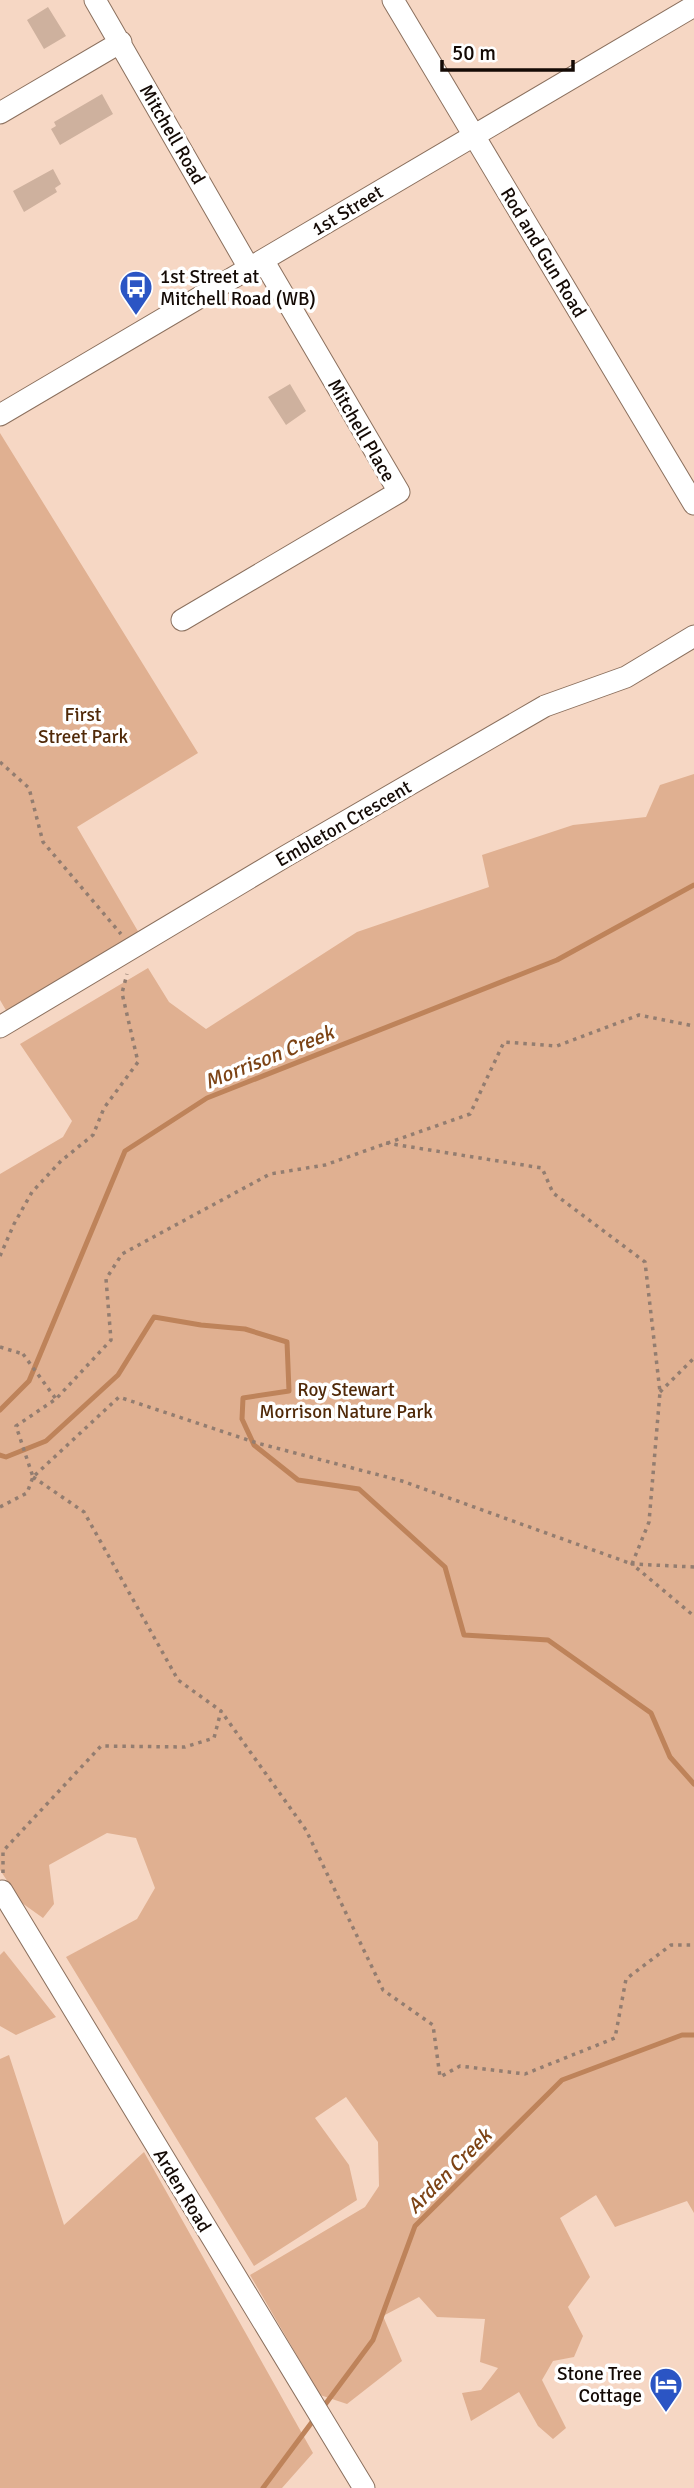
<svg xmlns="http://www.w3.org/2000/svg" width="694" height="2488" viewBox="0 0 694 2488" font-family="Signika,sans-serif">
<rect width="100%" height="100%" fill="#f6d7c4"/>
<path fill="#e0b091" d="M 0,433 L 198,753 L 77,827 L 139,933 L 7,1012 L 0,1000 Z
M 694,774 L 694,2213 L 687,2201 L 615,2227 L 596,2195 L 560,2218 L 590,2277 L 568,2307 L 583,2336 L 574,2357 L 553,2361 L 542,2380 L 566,2428 L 553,2439 L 538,2426 L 519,2392 L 471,2421 L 462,2393 L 481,2390 L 498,2368 L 480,2362 L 485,2319 L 437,2317 L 419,2297 L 383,2316 L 402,2361 L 347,2404 L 320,2395 L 250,2275 L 365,2207 L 379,2186 L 378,2142 L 346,2097 L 315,2118 L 349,2165 L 357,2200 L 254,2266 L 66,1957 L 137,1919 L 155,1888 L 136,1838 L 107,1833 L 49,1865 L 54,1904 L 43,1918 L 22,1903 L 0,1870 L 0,1174 L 63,1137 L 72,1121 L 20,1044 L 148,968 L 169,1002 L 206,1029 L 357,932 L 489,887 L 482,855 L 573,825 L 646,817 L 660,785 Z
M 4,1951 L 56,2017 L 16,2035 L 0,2026 L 0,1955 Z
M 9,2055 L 64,2225 L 144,2152 L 313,2453 L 282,2488 L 0,2488 L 0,2059 Z"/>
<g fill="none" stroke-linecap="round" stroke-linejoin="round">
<path stroke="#be835a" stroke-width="5" d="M 0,1410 L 29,1381 L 125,1151 L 207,1098 L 557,960 L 694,885
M 0,1455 L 6,1457 L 46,1441 L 118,1375 L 154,1317 L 201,1325 L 245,1329 L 287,1342 L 289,1391 L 243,1398 L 242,1419 L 254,1445 L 298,1480 L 359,1489 L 445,1567 L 464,1635 L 548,1640 L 651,1713 L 670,1757 L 694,1784
M 321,2410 L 373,2340 L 415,2226 L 562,2080 L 682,2035 L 694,2035
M 263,2488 L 315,2418"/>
</g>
<path fill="#ceb19e" d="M 48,7 L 66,36 L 44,49 L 27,20 Z
M 102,94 L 113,114 L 60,145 L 51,129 L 56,126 L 54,122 Z
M 53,169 L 61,184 L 55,188 L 57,192 L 24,212 L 13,191 Z
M 290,384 L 306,411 L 286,425 L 268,397 Z"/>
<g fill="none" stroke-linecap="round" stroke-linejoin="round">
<defs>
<path id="minor" d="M 95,0 L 249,268
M 393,0 L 694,504
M 0,113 L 121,42
M 0,415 L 694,6
M 182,620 L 399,492 L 263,260
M 0,1027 L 286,856 L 545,706 L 626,677 L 694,636
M 2,1891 L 364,2488"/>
</defs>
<use href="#minor" stroke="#8b705e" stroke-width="23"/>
<path stroke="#937d70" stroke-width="3.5" stroke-dasharray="3.5 5" stroke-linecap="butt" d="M 0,762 L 29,788 L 43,842 L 121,934
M 386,1143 L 542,1168 L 553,1193 L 645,1262 L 660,1392 L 649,1522 L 632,1564 L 402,1481 L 257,1443 L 119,1397 L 33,1477 L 16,1426 L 56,1399 L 111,1340 L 106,1279 L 122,1254 L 270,1174 L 325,1165 L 470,1114 L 504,1042 L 557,1046 L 639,1015 L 694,1026
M 0,1256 L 14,1224 L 32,1192 L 61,1161 L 93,1135 L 104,1108 L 138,1062 L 122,993 L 127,974
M 0,1347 L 23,1354
M 23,1354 L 56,1399
M 660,1392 L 694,1358
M 33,1477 L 84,1512 L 178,1680 L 221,1711
M 0,1507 L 27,1493 L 33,1477
M 694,1567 L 632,1564 L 694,1616
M 3,1873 L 3,1851 L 101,1746 L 185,1747 L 214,1738 L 221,1711 L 306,1830 L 383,1990 L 433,2025 L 440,2077 L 460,2066 L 525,2074 L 615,2038 L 626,1979 L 671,1945 L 694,1945"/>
<use href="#minor" stroke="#fff" stroke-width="21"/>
</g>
<defs>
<symbol id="bus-pin" viewBox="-11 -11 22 30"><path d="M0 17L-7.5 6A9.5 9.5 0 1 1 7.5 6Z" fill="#2b55c4" stroke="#fff"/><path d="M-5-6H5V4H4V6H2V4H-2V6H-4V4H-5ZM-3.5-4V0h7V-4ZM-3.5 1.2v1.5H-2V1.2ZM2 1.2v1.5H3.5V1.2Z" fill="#fff"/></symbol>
<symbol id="hotel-pin" viewBox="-11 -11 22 30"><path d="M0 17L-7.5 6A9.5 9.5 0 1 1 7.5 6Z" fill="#2b55c4" stroke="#fff"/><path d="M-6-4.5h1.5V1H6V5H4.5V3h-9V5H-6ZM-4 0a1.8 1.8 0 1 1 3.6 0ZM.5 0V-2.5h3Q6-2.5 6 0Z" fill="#fff"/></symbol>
</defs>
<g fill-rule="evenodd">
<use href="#bus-pin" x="117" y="268" width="38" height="52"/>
<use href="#hotel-pin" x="647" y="2365" width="38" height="52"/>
</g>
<g text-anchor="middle" stroke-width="7" stroke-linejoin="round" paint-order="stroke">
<g font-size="19" fill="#140a05" stroke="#fff">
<text transform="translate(173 134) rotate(60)" y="7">Mitchell Road</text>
<text transform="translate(347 210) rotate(-31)" y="7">1st Street</text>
<text transform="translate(544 252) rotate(59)" y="7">Rod and Gun Road</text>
<text transform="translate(362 430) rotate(60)" y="7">Mitchell Place</text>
<text transform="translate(343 823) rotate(-30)" y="7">Embleton Crescent</text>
<text transform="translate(183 2190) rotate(59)" y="7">Arden Road</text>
</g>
<g font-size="19" fill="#140a05" stroke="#fff" text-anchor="start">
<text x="160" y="283">1st Street at<tspan x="160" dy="22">Mitchell Road (WB)</tspan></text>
<text x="642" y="2380" text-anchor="end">Stone Tree<tspan x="642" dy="22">Cottage</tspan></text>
</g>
<g font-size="19" fill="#502908" stroke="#fff">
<text x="83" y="721">First<tspan x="83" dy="22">Street Park</tspan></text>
<text x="346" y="1396">Roy Stewart<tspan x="346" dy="22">Morrison Nature Park</tspan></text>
</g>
<g font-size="21" font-style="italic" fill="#7c4315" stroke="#fff">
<text transform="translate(269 1057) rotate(-22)" y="7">Morrison Creek</text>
<text transform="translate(449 2171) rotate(-45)" y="7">Arden Creek</text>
</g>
</g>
<path d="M442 60v10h131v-10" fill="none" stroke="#140a05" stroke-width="3.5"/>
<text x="452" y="60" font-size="21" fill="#140a05" stroke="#ffffff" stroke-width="5" paint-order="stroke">50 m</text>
</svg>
